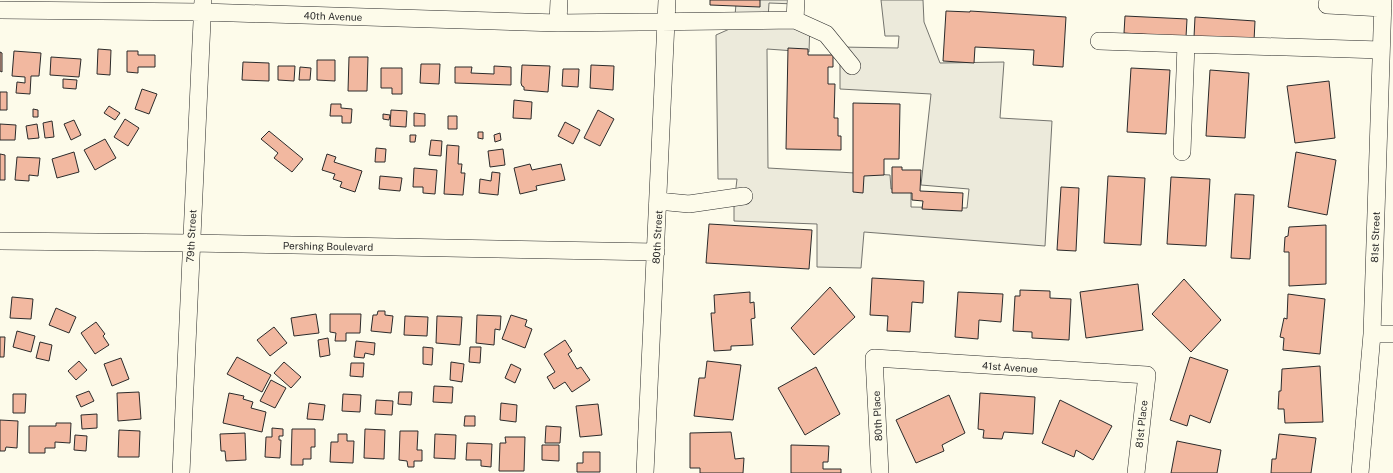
<svg xmlns="http://www.w3.org/2000/svg" width="1393" height="473" viewBox="0 0 1393 473" font-family="'Public Sans',sans-serif">
<rect width="100%" height="100%" fill="#fdfbea"/>
<path fill="#eceadb" stroke="#74746e" d="M 713,0 L 795,0 L 795,4 L 769,3 L 768,19 L 810,21 L 809,52 L 767,49 L 768,168 L 890,175 L 891,189 L 911,188 L 911,207 L 967,208 L 969,189 L 921,185 L 931,94 L 840,89 L 840,47 L 898,48 L 899,36 L 885,36 L 881,0 L 923,0 L 924,22 L 940,63 L 1004,62 L 1000,118 L 1052,121 L 1045,246 L 864,232 L 861,268 L 817,267 L 817,224 L 734,221 L 734,204 L 737,179 L 718,179 L 716,35 L 734,27 L 736,4 Z"/>
<path fill="#f2b8a0" stroke="#2b2b2b" d="M 710,0 L 760,0 L 760,7 L 710,5 Z
M 946,11 L 970,12 L 970,11 L 1066,17 L 1063,67 L 1033,65 L 1034,50 L 975,47 L 974,63 L 943,61 Z
M 1125,16 L 1187,19 L 1186,37 L 1124,33 Z
M 1195,17 L 1255,21 L 1254,41 L 1194,37 Z
M 788,48 L 808,49 L 808,55 L 833,55 L 833,67 L 828,67 L 828,84 L 835,84 L 834,118 L 838,118 L 838,136 L 841,136 L 841,150 L 786,149 Z
M 98,49 L 111,50 L 110,75 L 97,74 Z
M 14,51 L 41,53 L 39,76 L 31,76 L 30,94 L 16,93 L 17,82 L 25,83 L 25,77 L 12,76 Z
M 127,51 L 138,51 L 138,55 L 155,55 L 155,67 L 138,67 L 138,73 L 127,72 Z
M 0,52 L 2,53 L 2,72 L 0,71 Z
M 51,57 L 81,59 L 79,77 L 50,75 Z
M 349,57 L 368,57 L 367,91 L 348,91 Z
M 317,60 L 335,60 L 335,81 L 317,80 Z
M 243,62 L 269,63 L 269,81 L 242,80 Z
M 421,64 L 440,64 L 439,84 L 420,83 Z
M 522,65 L 550,66 L 548,92 L 524,90 L 524,87 L 522,86 L 521,83 Z
M 591,65 L 614,66 L 613,90 L 590,88 Z
M 278,66 L 295,66 L 294,81 L 278,80 Z
M 494,66 L 511,67 L 511,85 L 455,83 L 455,67 L 472,67 L 471,73 L 494,74 Z
M 300,67 L 311,68 L 310,80 L 299,80 Z
M 381,68 L 402,68 L 402,94 L 392,94 L 392,88 L 381,88 Z
M 1131,68 L 1170,70 L 1166,134 L 1127,132 Z
M 563,69 L 579,69 L 578,87 L 562,86 Z
M 1210,70 L 1249,73 L 1245,138 L 1206,136 Z
M 63,79 L 77,80 L 76,89 L 63,88 Z
M 1329,81 L 1335,138 L 1295,143 L 1287,86 Z
M 142,89 L 157,94 L 149,114 L 135,109 Z
M 0,92 L 7,92 L 7,110 L 0,110 Z
M 514,100 L 532,102 L 531,119 L 513,118 Z
M 853,103 L 900,104 L 899,159 L 884,159 L 884,175 L 864,176 L 863,193 L 853,192 Z
M 331,104 L 341,104 L 341,108 L 352,109 L 351,123 L 342,123 L 342,116 L 330,116 Z
M 109,106 L 120,113 L 115,120 L 104,113 Z
M 33,109 L 38,110 L 38,117 L 33,117 Z
M 391,110 L 407,111 L 406,127 L 390,126 Z
M 598,110 L 614,119 L 600,146 L 584,138 Z
M 414,113 L 425,114 L 425,126 L 414,126 Z
M 383,114 L 390,115 L 389,120 L 383,119 Z
M 448,116 L 457,116 L 457,129 L 448,129 Z
M 125,119 L 139,128 L 128,146 L 114,137 Z
M 74,120 L 81,135 L 71,140 L 64,124 Z
M 52,121 L 54,137 L 45,138 L 43,123 Z
M 565,122 L 580,130 L 573,144 L 558,136 Z
M 0,124 L 16,125 L 15,140 L 0,140 Z
M 37,124 L 39,138 L 28,139 L 26,126 Z
M 269,131 L 303,159 L 292,172 L 274,158 L 278,153 L 261,139 Z
M 478,132 L 483,132 L 483,139 L 478,138 Z
M 500,133 L 501,140 L 495,142 L 494,135 Z
M 410,135 L 416,135 L 415,142 L 410,142 Z
M 105,139 L 116,158 L 95,170 L 84,150 Z
M 431,140 L 442,141 L 441,156 L 429,155 Z
M 447,145 L 459,146 L 458,164 L 462,164 L 461,173 L 465,173 L 463,195 L 444,194 Z
M 376,148 L 386,149 L 385,162 L 375,162 Z
M 503,149 L 505,165 L 490,167 L 488,151 Z
M 74,152 L 79,172 L 57,178 L 52,159 Z
M 1296,152 L 1336,160 L 1327,215 L 1288,207 Z
M 0,154 L 5,155 L 5,180 L 0,180 Z
M 327,154 L 336,157 L 334,162 L 362,171 L 355,192 L 340,187 L 342,182 L 333,179 L 335,174 L 322,170 Z
M 17,157 L 40,158 L 38,176 L 29,175 L 29,181 L 15,180 Z
M 530,164 L 532,170 L 561,164 L 565,180 L 536,186 L 537,190 L 520,194 L 514,168 Z
M 892,167 L 902,167 L 902,170 L 921,170 L 920,191 L 963,193 L 962,211 L 922,209 L 923,201 L 912,200 L 912,193 L 892,193 Z
M 414,168 L 437,170 L 435,194 L 423,193 L 423,187 L 413,187 Z
M 492,172 L 500,173 L 498,195 L 479,193 L 480,179 L 491,181 Z
M 380,176 L 402,178 L 400,191 L 379,189 Z
M 1108,176 L 1145,178 L 1141,245 L 1104,243 Z
M 1171,177 L 1210,179 L 1206,246 L 1167,244 Z
M 1061,187 L 1079,188 L 1076,251 L 1057,250 Z
M 1235,194 L 1254,195 L 1250,259 L 1231,258 Z
M 709,224 L 812,230 L 809,269 L 706,263 Z
M 1326,225 L 1326,284 L 1289,286 L 1289,252 L 1284,252 L 1285,237 L 1288,236 L 1289,227 Z
M 872,278 L 924,281 L 923,303 L 912,302 L 910,332 L 887,331 L 888,316 L 870,315 Z
M 1184,279 L 1221,320 L 1191,352 L 1152,314 Z
M 1138,284 L 1143,330 L 1086,338 L 1080,292 Z
M 830,287 L 855,317 L 814,355 L 791,328 Z
M 1020,290 L 1050,291 L 1050,298 L 1071,299 L 1069,340 L 1032,338 L 1032,332 L 1013,331 L 1015,296 L 1020,296 Z
M 750,292 L 750,303 L 754,302 L 755,318 L 751,319 L 753,345 L 731,346 L 731,350 L 714,351 L 711,313 L 715,313 L 714,295 Z
M 958,292 L 1003,294 L 1001,322 L 979,320 L 978,339 L 955,337 Z
M 1288,294 L 1325,299 L 1320,354 L 1283,350 L 1284,338 L 1280,337 L 1284,318 L 1287,319 Z
M 12,297 L 33,299 L 31,319 L 10,318 Z
M 56,308 L 76,317 L 69,333 L 49,325 Z
M 378,311 L 385,311 L 385,315 L 393,316 L 391,333 L 371,331 L 373,315 L 377,315 Z
M 316,314 L 319,333 L 294,336 L 291,318 Z
M 330,314 L 361,314 L 360,333 L 346,333 L 346,341 L 335,341 L 336,333 L 330,332 Z
M 477,315 L 501,316 L 500,330 L 495,329 L 494,345 L 476,343 Z
M 511,315 L 527,320 L 525,326 L 532,329 L 525,348 L 502,339 Z
M 405,316 L 428,317 L 427,336 L 404,335 Z
M 437,316 L 462,317 L 460,345 L 436,343 Z
M 96,322 L 105,334 L 103,336 L 109,345 L 95,354 L 81,333 Z
M 274,327 L 287,343 L 270,356 L 257,340 Z
M 17,331 L 35,336 L 31,352 L 13,347 Z
M 0,337 L 5,337 L 4,357 L 0,357 Z
M 328,338 L 330,355 L 320,357 L 318,340 Z
M 565,340 L 572,351 L 568,354 L 577,369 L 581,367 L 590,380 L 572,392 L 565,382 L 554,389 L 547,377 L 555,372 L 544,354 Z
M 356,341 L 375,343 L 374,355 L 365,353 L 364,358 L 354,357 Z
M 40,342 L 52,345 L 49,361 L 36,358 Z
M 423,347 L 433,348 L 432,365 L 423,364 Z
M 470,347 L 481,347 L 480,363 L 469,362 Z
M 237,357 L 271,375 L 262,392 L 227,374 Z
M 1190,357 L 1228,370 L 1210,423 L 1190,415 L 1187,426 L 1170,420 Z
M 121,358 L 129,379 L 112,386 L 104,364 Z
M 79,361 L 87,370 L 76,380 L 68,371 Z
M 707,361 L 741,365 L 733,420 L 694,416 L 699,378 L 705,378 Z
M 284,362 L 301,377 L 291,388 L 274,373 Z
M 451,362 L 464,364 L 462,382 L 450,380 Z
M 351,363 L 364,363 L 363,377 L 350,376 Z
M 511,364 L 521,369 L 515,383 L 505,378 Z
M 1320,366 L 1323,422 L 1285,423 L 1284,409 L 1278,409 L 1279,391 L 1281,391 L 1282,369 Z
M 816,367 L 840,414 L 805,435 L 778,388 Z
M 271,380 L 286,388 L 275,408 L 260,401 Z
M 434,386 L 453,387 L 452,403 L 433,402 Z
M 89,391 L 94,401 L 81,407 L 76,396 Z
M 139,392 L 141,419 L 118,421 L 117,393 Z
M 399,392 L 412,392 L 411,405 L 398,404 Z
M 229,393 L 244,396 L 243,399 L 253,402 L 251,408 L 266,412 L 262,432 L 223,423 Z
M 980,393 L 1035,397 L 1033,434 L 1004,432 L 1002,439 L 983,438 L 984,430 L 978,429 Z
M 13,394 L 26,394 L 25,413 L 13,413 Z
M 343,394 L 361,395 L 360,412 L 342,411 Z
M 949,395 L 965,433 L 942,445 L 944,451 L 916,463 L 896,420 Z
M 376,400 L 393,401 L 392,415 L 375,414 Z
M 1060,400 L 1112,426 L 1093,460 L 1076,450 L 1074,457 L 1042,443 Z
M 309,403 L 325,405 L 323,420 L 307,419 Z
M 501,403 L 517,405 L 516,422 L 500,420 Z
M 598,404 L 602,435 L 580,437 L 576,406 Z
M 97,414 L 97,428 L 82,429 L 81,415 Z
M 465,416 L 475,416 L 475,426 L 464,426 Z
M 0,420 L 18,421 L 17,448 L 6,447 L 5,451 L 0,451 Z
M 56,423 L 71,423 L 70,443 L 55,442 L 55,448 L 45,448 L 45,453 L 29,453 L 29,426 L 56,426 Z
M 546,426 L 561,427 L 560,443 L 545,443 Z
M 272,428 L 283,429 L 283,436 L 279,436 L 279,440 L 281,440 L 280,458 L 265,457 L 266,437 L 272,437 Z
M 292,429 L 315,429 L 315,447 L 311,447 L 311,459 L 303,459 L 303,465 L 291,465 Z
M 365,429 L 385,430 L 384,459 L 364,458 Z
M 119,430 L 140,431 L 139,457 L 118,457 Z
M 400,431 L 418,431 L 417,450 L 422,450 L 422,461 L 414,461 L 414,467 L 408,467 L 407,461 L 399,460 Z
M 731,432 L 735,459 L 744,458 L 743,473 L 700,473 L 700,468 L 690,468 L 690,433 Z
M 245,433 L 246,460 L 226,461 L 225,451 L 221,451 L 220,434 Z
M 338,434 L 347,434 L 347,441 L 354,441 L 353,463 L 330,462 L 331,442 L 338,442 Z
M 435,434 L 456,435 L 455,459 L 434,458 Z
M 1279,434 L 1316,438 L 1311,473 L 1271,473 L 1272,459 L 1276,459 Z
M 75,435 L 87,436 L 86,451 L 74,450 Z
M 505,437 L 525,437 L 524,471 L 499,471 L 500,443 L 506,443 Z
M 1177,441 L 1221,450 L 1217,473 L 1171,473 Z
M 467,443 L 492,444 L 491,467 L 481,466 L 481,460 L 466,460 Z
M 542,445 L 559,445 L 559,461 L 542,460 Z
M 791,445 L 829,446 L 828,462 L 823,462 L 823,469 L 841,469 L 841,473 L 791,473 Z
M 583,452 L 600,452 L 600,472 L 577,472 L 577,463 L 583,463 Z"/>
<g fill="none" stroke-linecap="round" stroke-linejoin="round">
<defs>
<path id="minor" d="M 1328,0 L 1327,5 L 1383,8
M 0,10 L 202,12 L 558,23 L 795,20 L 826,34 L 852,66
M 795,20 L 796,0
M 558,23 L 559,0
M 1099,41 L 1186,44
M 1182,152 L 1186,44 L 1381,50
M 658,201 L 689,204 L 744,196
M 0,241 L 191,243 L 656,252
M 1372,334 L 1393,334
M 181,473 L 203,0
M 645,473 L 667,0
M 880,473 L 874,358 L 1147,375 L 1136,473
M 1360,473 L 1372,334 L 1383,0"/>
</defs>
<use href="#minor" stroke="#2b2b2b" stroke-width="18"/>
<use href="#minor" stroke="#fdfbea" stroke-width="17"/>
</g>
<g text-anchor="middle" stroke-width="3" stroke-linejoin="round" paint-order="stroke">
<g font-size="10" fill="#2b2b2b" stroke="#fdfbea">
<text transform="translate(333 16) rotate(2)" y="4">40th Avenue</text>
<text transform="translate(191 236) rotate(-87)" y="4">79th Street</text>
<text transform="translate(657 237) rotate(-87)" y="4">80th Street</text>
<text transform="translate(1375 237) rotate(-88)" y="4">81st Street</text>
<text transform="translate(328 246) rotate(1)" y="4">Pershing Boulevard</text>
<text transform="translate(1010 367) rotate(4)" y="4">41st Avenue</text>
<text transform="translate(877 416) rotate(-93)" y="4">80th Place</text>
<text transform="translate(1141 424) rotate(-84)" y="4">81st Place</text>
</g>
</g>
</svg>
